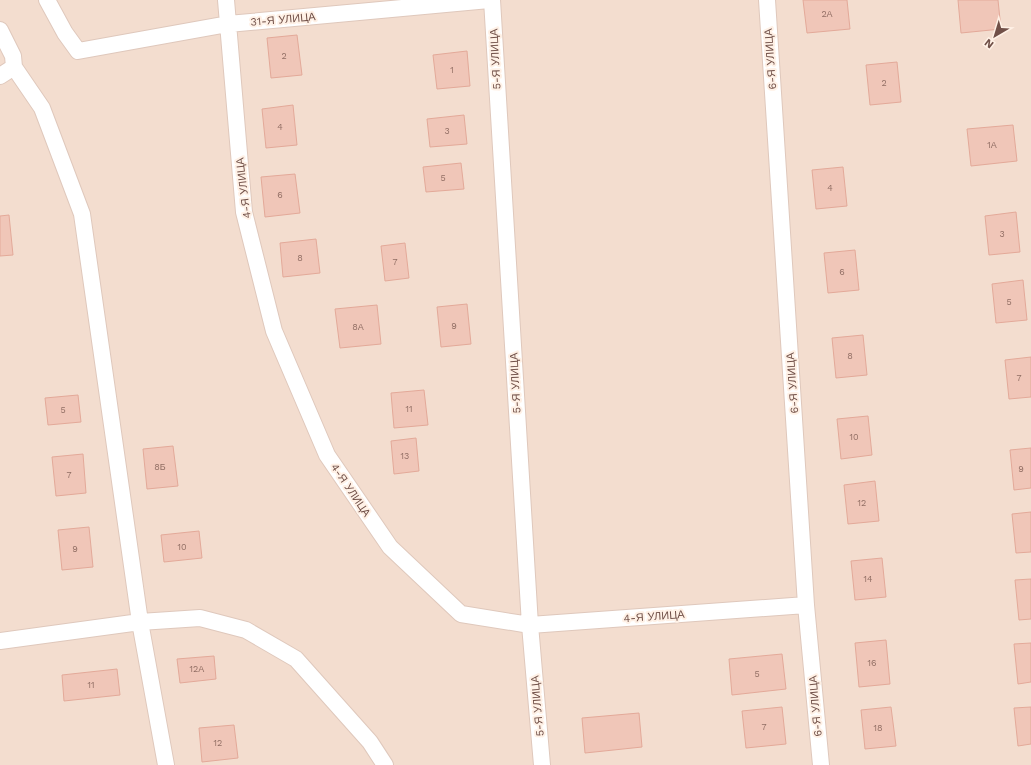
<svg xmlns="http://www.w3.org/2000/svg" width="1031" height="765" viewBox="0 0 1031 765" font-family="'Work Sans',sans-serif">
<rect width="100%" height="100%" fill="#fcece0"/>
<path fill="#f3ddcf" d="M 0,0 L 1031,0 L 1031,765 L 0,765 Z"/>
<path fill="#f0c6b8" stroke="#e3a999" d="M 803,0 L 847,0 L 850,29 L 807,33 Z
M 958,0 L 998,0 L 1001,29 L 961,33 Z
M 297,35 L 302,75 L 271,78 L 267,38 Z
M 467,51 L 470,86 L 437,89 L 433,55 Z
M 897,62 L 901,102 L 870,105 L 866,65 Z
M 293,105 L 297,145 L 266,148 L 262,109 Z
M 464,115 L 467,144 L 430,147 L 427,119 Z
M 1013,125 L 1017,161 L 971,166 L 967,129 Z
M 461,163 L 464,189 L 426,192 L 423,167 Z
M 843,167 L 847,206 L 816,209 L 812,170 Z
M 295,174 L 300,213 L 265,217 L 261,177 Z
M 1016,212 L 1020,252 L 989,255 L 985,216 Z
M 9,215 L 13,255 L 0,256 L 0,216 Z
M 316,239 L 320,273 L 283,277 L 280,243 Z
M 405,243 L 409,278 L 385,281 L 381,246 Z
M 855,250 L 859,290 L 828,293 L 824,253 Z
M 1023,280 L 1027,320 L 996,323 L 992,284 Z
M 467,304 L 471,344 L 441,347 L 437,307 Z
M 377,305 L 381,344 L 340,348 L 335,309 Z
M 863,335 L 867,375 L 836,378 L 832,338 Z
M 1031,357 L 1031,397 L 1009,399 L 1005,360 Z
M 424,390 L 428,425 L 394,428 L 391,393 Z
M 78,395 L 81,422 L 48,425 L 45,398 Z
M 868,416 L 872,455 L 841,459 L 837,419 Z
M 416,438 L 419,471 L 394,474 L 391,441 Z
M 173,446 L 178,486 L 147,489 L 143,449 Z
M 1031,448 L 1031,488 L 1014,490 L 1010,450 Z
M 83,454 L 86,493 L 56,496 L 52,457 Z
M 875,481 L 879,521 L 848,524 L 844,485 Z
M 1031,512 L 1031,552 L 1016,553 L 1012,514 Z
M 89,527 L 93,567 L 62,570 L 58,530 Z
M 199,531 L 202,558 L 164,562 L 161,535 Z
M 882,558 L 886,597 L 855,600 L 851,561 Z
M 1031,579 L 1031,619 L 1019,620 L 1015,580 Z
M 886,640 L 890,684 L 859,687 L 855,643 Z
M 1031,643 L 1031,682 L 1018,684 L 1014,644 Z
M 782,654 L 786,689 L 732,695 L 729,659 Z
M 214,656 L 216,679 L 180,683 L 177,659 Z
M 117,669 L 120,695 L 64,701 L 62,675 Z
M 782,707 L 786,744 L 746,748 L 742,711 Z
M 891,707 L 896,746 L 865,749 L 861,710 Z
M 1031,707 L 1031,744 L 1018,746 L 1014,708 Z
M 639,713 L 642,747 L 585,753 L 582,718 Z
M 234,725 L 238,758 L 202,762 L 199,728 Z"/>
<g fill="none" stroke-linecap="round" stroke-linejoin="round">
<defs>
<path id="street" d="M 47,0 L 65,33 L 78,51 L 228,24 L 489,0
M 226,0 L 244,212 L 274,331 L 327,455 L 390,547 L 461,614 L 530,625 L 806,605
M 492,0 L 530,625 L 542,765
M 767,0 L 806,605 L 821,765
M 0,30 L 13,56 L 14,67 L 0,76
M 14,67 L 42,108 L 82,214 L 140,622 L 166,765
M 0,641 L 140,622 L 200,618 L 246,630 L 296,659 L 370,742 L 385,765"/>
</defs>
<use href="#street" stroke="#dfc8bc" stroke-width="18"/>
<use href="#street" stroke="#fff" stroke-width="16"/>
</g>
<g text-anchor="middle" stroke-width="4" stroke-linejoin="round" paint-order="stroke">
<g font-size="9" fill="#916e64">
<text x="827" y="17">2А</text>
<text x="284" y="59">2</text>
<text x="452" y="73">1</text>
<text x="884" y="86">2</text>
<text x="280" y="130">4</text>
<text x="447" y="134">3</text>
<text x="992" y="148">1А</text>
<text x="443" y="181">5</text>
<text x="830" y="191">4</text>
<text x="280" y="198">6</text>
<text x="1002" y="237">3</text>
<text x="300" y="261">8</text>
<text x="395" y="265">7</text>
<text x="842" y="275">6</text>
<text x="1009" y="305">5</text>
<text x="454" y="329">9</text>
<text x="358" y="330">8А</text>
<text x="850" y="359">8</text>
<text x="1019" y="381">7</text>
<text x="409" y="412">11</text>
<text x="63" y="413">5</text>
<text x="854" y="440">10</text>
<text x="405" y="459">13</text>
<text x="160" y="470">8Б</text>
<text x="1021" y="472">9</text>
<text x="69" y="478">7</text>
<text x="862" y="506">12</text>
<text x="182" y="550">10</text>
<text x="75" y="552">9</text>
<text x="868" y="582">14</text>
<text x="872" y="666">16</text>
<text x="197" y="672">12А</text>
<text x="757" y="677">5</text>
<text x="91" y="688">11</text>
<text x="764" y="730">7</text>
<text x="878" y="731">18</text>
<text x="218" y="746">12</text>
</g>
<g font-size="11" fill="#715048" stroke="#fff1e6">
<text transform="translate(283 19) rotate(-5)" y="4">31-Я УЛИЦА</text>
<text transform="translate(495 59) rotate(-93)" y="4">5-Я УЛИЦА</text>
<text transform="translate(770 59) rotate(-94)" y="4">6-Я УЛИЦА</text>
<text transform="translate(243 188) rotate(-97)" y="4">4-Я УЛИЦА</text>
<text transform="translate(515 383) rotate(-93)" y="4">5-Я УЛИЦА</text>
<text transform="translate(792 383) rotate(-94)" y="4">6-Я УЛИЦА</text>
<text transform="translate(351 490) rotate(56)" y="4">4-Я УЛИЦА</text>
<text transform="translate(654 616) rotate(-4)" y="4">4-Я УЛИЦА</text>
<text transform="translate(537 706) rotate(-95)" y="4">5-Я УЛИЦА</text>
<text transform="translate(815 706) rotate(-95)" y="4">6-Я УЛИЦА</text>
</g>
</g>
<g transform="translate(995 36) rotate(218)" stroke="#fff1e6" stroke-width="3" paint-order="stroke">
<path d="M0-3L7 15L0 10L-7 15Z" fill="#715048"/>
<text y="-6" font-size="11" font-weight="bold" text-anchor="middle" fill="#715048">N</text>
</g>
</svg>
